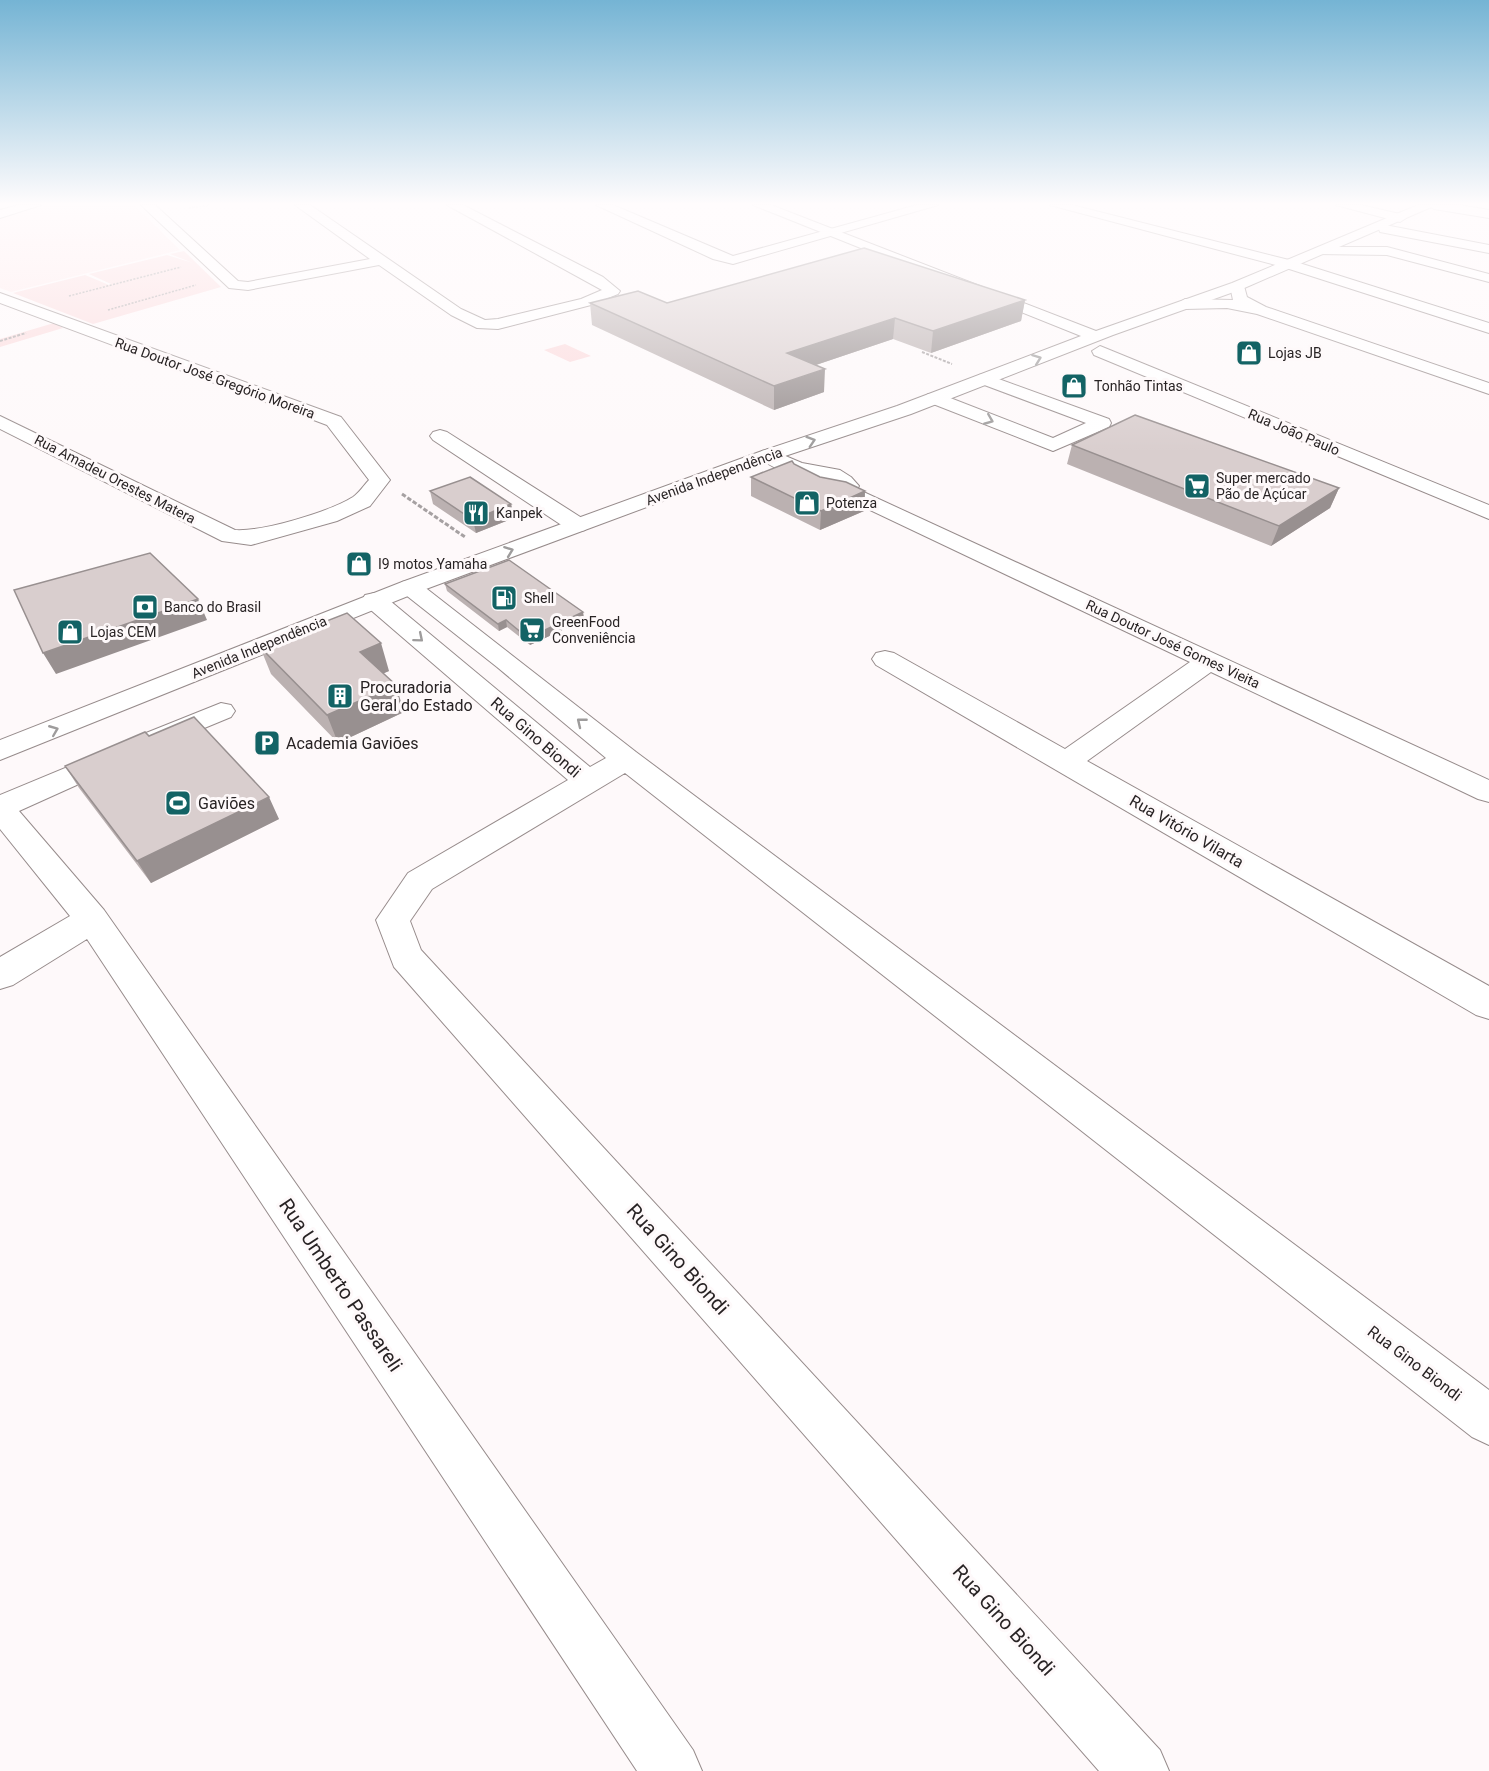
<svg xmlns="http://www.w3.org/2000/svg" width="1489" height="1771" viewBox="0 0 1489 1771" font-family="Roboto,sans-serif">
<rect width="100%" height="100%" fill="#fef9fa"/>
<path fill="#fee9ea" d="M 49,205 L 134,205 L 180,250 L 11,292 L 0,288 L 0,218 Z"/>
<path fill="#fbdadc" d="M 184,251 L 221,287 L 93,324 L 13,293 L 85,275 L 109,285 L 111,284 L 89,274 L 167,255 L 193,263 L 170,254 Z
M 54,323 L 63,328 L 0,347 L 0,339 Z
M 565,344 L 591,356 L 570,362 L 544,350 Z"/>
<g fill="none" stroke-linecap="round" stroke-linejoin="round">
<defs>
<path id="minor" d="M 19,205 L 41,205 L 0,218 L 0,210 Z
M 141,205 L 155,205 L 238,281 L 248,282 L 370,259 L 295,205 L 310,205 L 461,309 L 485,320 L 498,319 L 581,299 L 602,290 L 447,205 L 463,205 L 603,277 L 620,291 L 618,294 L 591,305 L 498,329 L 477,328 L 451,315 L 379,265 L 248,290 L 229,288 Z
M 596,205 L 613,205 L 733,256 L 917,205 L 938,205 L 733,264 L 713,259 Z
M 1050,205 L 1072,205 L 1293,261 L 1489,323 L 1489,333 L 1283,267 Z
M 1336,205 L 1361,205 L 1404,215 L 1406,218 L 1400,222 Z
M 1428,205 L 1459,205 L 1489,210 L 1489,218 L 1434,209 Z
M 1385,225 L 1489,245 L 1489,253 L 1380,232 L 1379,229 Z
M 1322,247 L 1387,247 L 1489,274 L 1489,282 L 1387,255 L 1317,254 L 1315,251 L 1317,248 Z
M 1237,282 L 1244,286 L 1247,297 L 1266,307 L 1489,383 L 1489,394 L 1257,314 L 1227,308 L 1185,309 L 1177,304 L 1185,299 L 1233,300 L 1230,286 Z
M 0,293 L 341,417 L 390,480 L 370,506 L 337,521 L 251,545 L 222,541 L 0,429 L 0,416 L 235,530 C 262,532 329,512 353,497 C 359,493 364,485 369,480 L 327,425 L 0,303 Z
M 1100,346 L 1489,505 L 1489,519 L 1094,355 L 1092,351 Z
M 985,374 L 1109,419 L 1111,423 L 1109,427 L 1053,451 L 928,402 L 925,398 L 928,394 L 940,394 L 1053,438 L 1086,423 L 979,383 L 976,379 L 979,375 Z
M 440,430 L 447,432 L 585,520 L 588,525 L 585,530 L 577,532 L 569,530 L 433,440 L 430,436 L 433,432 Z
M 769,449 L 802,463 L 840,470 L 851,477 L 859,486 L 857,489 L 1489,780 L 1489,802 L 1478,799 L 1211,672 L 1087,761 L 1489,986 L 1489,1019 L 1476,1015 L 876,665 L 872,659 L 876,653 L 885,651 L 894,653 L 1065,749 L 1190,662 L 851,501 L 816,492 L 813,488 L 816,484 L 823,482 L 836,485 C 815,471 775,478 759,455 L 762,451 Z
M 410,580 L 418,582 L 636,752 L 1489,1390 L 1489,1445 L 1472,1437 L 625,773 L 432,889 L 410,921 L 421,950 L 1160,1750 L 1169,1771 L 1099,1771 L 394,967 L 376,920 L 408,873 L 568,780 L 365,605 L 362,600 L 365,595 L 374,593 L 383,595 L 590,767 L 606,758 L 497,667 L 402,592 L 398,587 L 402,582 Z
M 221,703 L 231,705 L 235,711 L 231,717 L 156,748 L 146,745 L 142,739 L 146,733 Z
M 111,749 L 121,751 L 126,758 L 121,765 L 19,811 L 104,910 L 693,1750 L 702,1771 L 637,1771 L 87,939 L 13,985 L 0,989 L 0,957 L 70,916 L 0,829 L 0,795 Z"/>
<path id="major" d="M 753,205 L 771,205 L 1096,331 L 1232,283 L 1418,205 L 1436,205 L 1242,289 L 1113,335 L 911,414 L 776,459 L 418,592 L 0,760 L 0,740 L 402,582 L 762,451 L 897,406 L 1081,336 Z"/>
</defs>
<use href="#minor" stroke="#978c8c" stroke-width="2"/>
<use href="#major" stroke="#978c8c" stroke-width="2"/>
<path stroke="#a6a1a2" stroke-width="1.5" stroke-dasharray="2 1.5" stroke-linecap="butt" d="M 189,208 L 209,205
M 69,296 L 181,267
M 108,310 L 196,285"/>
<path stroke="#a6a1a2" stroke-width="2" stroke-dasharray="3 1.5" stroke-linecap="butt" d="M 0,341 L 26,333
M 922,352 L 952,364"/>
<path stroke="#a6a1a2" stroke-width="3" stroke-dasharray="4.5 2" stroke-linecap="butt" d="M 402,494 L 465,537"/>
<use href="#minor" fill="#fff" fill-rule="evenodd"/>
<use href="#major" fill="#fff" fill-rule="evenodd"/>
</g>
<path fill="#bbb1b1" d="M 1025,300 L 1021,321 L 931,353 L 893,339 L 816,365 L 824,392 L 774,410 L 592,325 L 590,303 Z
M 1072,445 L 1339,488 L 1330,508 L 1271,546 L 1067,464 Z
M 794,464 L 820,477 L 865,491 L 864,511 L 820,530 L 751,496 L 751,477 Z
M 430,491 L 511,504 L 514,518 L 476,533 L 433,504 Z
M 445,584 L 583,612 L 584,620 L 530,645 L 507,627 L 499,631 L 447,591 Z
M 260,647 L 389,671 L 383,673 L 404,712 L 338,743 L 271,674 Z
M 149,736 L 279,819 L 151,883 L 79,788 L 65,766 Z"/>
<path fill="#989090" d="M 1025,300 L 1021,321 L 931,353 L 933,331 Z
M 895,318 L 893,339 L 786,375 L 787,353 Z
M 825,369 L 824,392 L 774,410 L 774,386 Z
M 1339,488 L 1330,508 L 1271,546 L 1279,526 Z
M 865,491 L 864,511 L 820,530 L 821,511 Z
M 511,504 L 514,518 L 476,533 L 473,520 Z
M 198,599 L 207,620 L 56,674 L 43,653 Z
M 583,612 L 584,620 L 530,645 L 528,638 Z
M 506,620 L 507,627 L 499,631 L 498,624 Z
M 381,643 L 389,671 L 369,680 L 360,652 Z
M 396,685 L 404,712 L 338,743 L 327,715 Z
M 269,797 L 279,819 L 151,883 L 137,861 Z"/>
<path fill="#d9cece" stroke="#989090" stroke-width="1.5" d="M 864,248 L 1025,300 L 933,331 L 895,318 L 787,353 L 825,369 L 774,386 L 590,303 L 638,291 L 667,303 Z
M 1135,415 L 1339,488 L 1279,526 L 1072,445 Z
M 792,461 L 794,464 L 820,477 L 846,482 L 865,491 L 821,511 L 751,477 Z
M 470,477 L 511,504 L 473,520 L 430,491 Z
M 150,553 L 198,599 L 43,653 L 14,590 Z
M 509,560 L 583,612 L 528,638 L 506,620 L 498,624 L 445,584 Z
M 347,613 L 381,643 L 360,652 L 396,685 L 327,715 L 260,647 Z
M 194,717 L 269,797 L 137,861 L 65,766 L 145,732 L 149,736 Z"/>
<defs><path id="oneway-chevron" d="M-2-3.5L2.5 0L-2 3.5" fill="none" stroke-width="1.6" stroke-linecap="round" stroke-linejoin="round" transform="scale(1.5)"/></defs>
<g stroke="#9e9c9c">
<use href="#oneway-chevron" transform="translate(1037 359) rotate(-21)"/>
<use href="#oneway-chevron" transform="translate(989 420) rotate(22)"/>
<use href="#oneway-chevron" transform="translate(811 441) rotate(-18)"/>
<use href="#oneway-chevron" transform="translate(509 551) rotate(-21)"/>
<use href="#oneway-chevron" transform="translate(419 638) rotate(40)"/>
<use href="#oneway-chevron" transform="translate(581 722) rotate(-141)"/>
<use href="#oneway-chevron" transform="translate(54 730) rotate(-22)"/>
</g>
<linearGradient id="sky" x2="0" y2="1"><stop stop-color="#75b4d4"/><stop offset="0.45" stop-color="#fffcfd"/><stop offset="1" stop-color="#fffcfd" stop-opacity="0"/></linearGradient>
<rect width="1489" height="453" fill="url(#sky)"/>
<defs>
<symbol id="shop-square" viewBox="-11 -11 22 22"><rect x="-9" y="-9" width="18" height="18" rx="4" fill="#136365" stroke="#fef9fa"/><path d="M-5-2.5h2.3a2.7 3.5 0 0 1 5.4 0H5L5.5 6h-11ZM-1.5-2.5h3a1.5 2.3 0 0 0-3 0Z" fill="#fff"/></symbol>
<symbol id="supermarket-square" viewBox="-11 -11 22 22"><rect x="-9" y="-9" width="18" height="18" rx="4" fill="#136365" stroke="#fef9fa"/><path d="M-6-5.5h2.5l.6 2H6L4.5 2H-2.5L-4.4-4H-6ZM-1.5 3.2a1.3 1.3 0 1 0 .1 0ZM3 3.2a1.3 1.3 0 1 0 .1 0Z" fill="#fff"/></symbol>
<symbol id="restaurant-square" viewBox="-11 -11 22 22"><rect x="-9" y="-9" width="18" height="18" rx="4" fill="#136365" stroke="#fef9fa"/><path d="M-5-6h1v4h1v-4h1v4h1v-4h1v5L-1.5 .5V6h-2V.5L-5-1ZM5-6V6H3V1.5H1.5Q1.5-4 5-6Z" fill="#fff"/></symbol>
<symbol id="fuel-square" viewBox="-11 -11 22 22"><rect x="-9" y="-9" width="18" height="18" rx="4" fill="#136365" stroke="#fef9fa"/><path d="M-5.5-6h7V0h2V4h1.3V-2.5L3-4.5l.8-.8L6-3V5H2.5V1h-1V6h-7ZM-4.2-4.7v3.2H.2V-4.7Z" fill="#fff"/></symbol>
<symbol id="bank-square" viewBox="-11 -11 22 22"><rect x="-9" y="-9" width="18" height="18" rx="4" fill="#136365" stroke="#fef9fa"/><path d="M-6-4H6V4H-6ZM0-2.3a2.3 2.3 0 1 0 0 4.6a2.3 2.3 0 1 0 0-4.6Z" fill="#fff"/></symbol>
<symbol id="building-square" viewBox="-11 -11 22 22"><rect x="-9" y="-9" width="18" height="18" rx="4" fill="#136365" stroke="#fef9fa"/><path d="M-4-6H4V6H1V3H-1V6H-4ZM-2.5-4.3h1.7v1.8h-1.7ZM.8-4.3h1.7v1.8H.8ZM-2.5-1h1.7V.8h-1.7ZM.8-1h1.7V.8H.8Z" fill="#fff"/></symbol>
<symbol id="parking-square" viewBox="-11 -11 22 22"><rect x="-9" y="-9" width="18" height="18" rx="4" fill="#136365" stroke="#fef9fa"/><path d="M-3.5-5.5H1a3.5 3.5 0 0 1 0 7H-1V5.5H-3.5ZM-1-3.4V-.6H.8a1.4 1.4 0 0 0 0-2.8Z" fill="#fff"/></symbol>
<symbol id="stadium-square" viewBox="-11 -11 22 22"><rect x="-9" y="-9" width="18" height="18" rx="4" fill="#136365" stroke="#fef9fa"/><path d="M0-5a6.5 5 0 1 0 0 10a6.5 5 0 1 0 0-10ZM-3.5-1.8h7v3.6h-7Z" fill="#fff"/></symbol>
</defs>
<g fill-rule="evenodd">
<use href="#shop-square" x="1234" y="338" width="30" height="30"/>
<use href="#shop-square" x="1059" y="371" width="30" height="30"/>
<use href="#supermarket-square" x="1182" y="471" width="30" height="30"/>
<use href="#shop-square" x="792" y="488" width="30" height="30"/>
<use href="#restaurant-square" x="461" y="498" width="30" height="30"/>
<use href="#shop-square" x="344" y="549" width="30" height="30"/>
<use href="#fuel-square" x="489" y="583" width="30" height="30"/>
<use href="#bank-square" x="130" y="592" width="30" height="30"/>
<use href="#supermarket-square" x="517" y="615" width="30" height="30"/>
<use href="#shop-square" x="55" y="617" width="30" height="30"/>
<use href="#building-square" x="325" y="681" width="30" height="30"/>
<use href="#parking-square" x="252" y="728" width="30" height="30"/>
<use href="#stadium-square" x="163" y="788" width="30" height="30"/>
</g>
<g text-anchor="middle" stroke-width="6" stroke-linejoin="round" paint-order="stroke">
<g font-size="14" fill="#282324" stroke="#fef9fa" text-anchor="start">
<text x="1268" y="358">Lojas JB</text>
<text x="1094" y="391">Tonhão Tintas</text>
<text x="1216" y="483">Super mercado<tspan x="1216" dy="16">Pão de Açúcar</tspan></text>
<text x="826" y="508">Potenza</text>
<text x="496" y="518">Kanpek</text>
<text x="378" y="569">I9 motos Yamaha</text>
<text x="524" y="603">Shell</text>
<text x="164" y="612">Banco do Brasil</text>
<text x="552" y="627">GreenFood<tspan x="552" dy="16">Conveniência</tspan></text>
<text x="90" y="637">Lojas CEM</text>
</g>
<g font-size="14" fill="#282324" stroke="#fef9fa">
<text transform="translate(215 378) rotate(20)" y="5">Rua Doutor José Gregório Moreira</text>
<text transform="translate(1294 432) rotate(23)" y="5">Rua João Paulo</text>
<text transform="translate(714 476) rotate(-20)" y="5">Avenida Independência</text>
<text transform="translate(115 479) rotate(27)" y="5">Rua Amadeu Orestes Matera</text>
<text transform="translate(1173 644) rotate(25)" y="5">Rua Doutor José Gomes Vieita</text>
<text transform="translate(259 647) rotate(-22)" y="5">Avenida Independência</text>
</g>
<g font-size="16" fill="#282324" stroke="#fef9fa" text-anchor="start">
<text x="360" y="693">Procuradoria<tspan x="360" dy="18">Geral do Estado</tspan></text>
<text x="286" y="749">Academia Gaviões</text>
<text x="198" y="809">Gaviões</text>
</g>
<g font-size="16" fill="#282324" stroke="#fef9fa">
<text transform="translate(536 737) rotate(41)" y="6">Rua Gino Biondi</text>
<text transform="translate(1187 831) rotate(30)" y="6">Rua Vitório Vilarta</text>
<text transform="translate(1415 1363) rotate(37)" y="6">Rua Gino Biondi</text>
</g>
<g font-size="20" fill="#282324" stroke="#fef9fa">
<text transform="translate(678 1259) rotate(48)" y="7">Rua Gino Biondi</text>
<text transform="translate(341 1285) rotate(56)" y="7">Rua Umberto Passareli</text>
<text transform="translate(1004 1620) rotate(48)" y="7">Rua Gino Biondi</text>
</g>
</g>
</svg>
